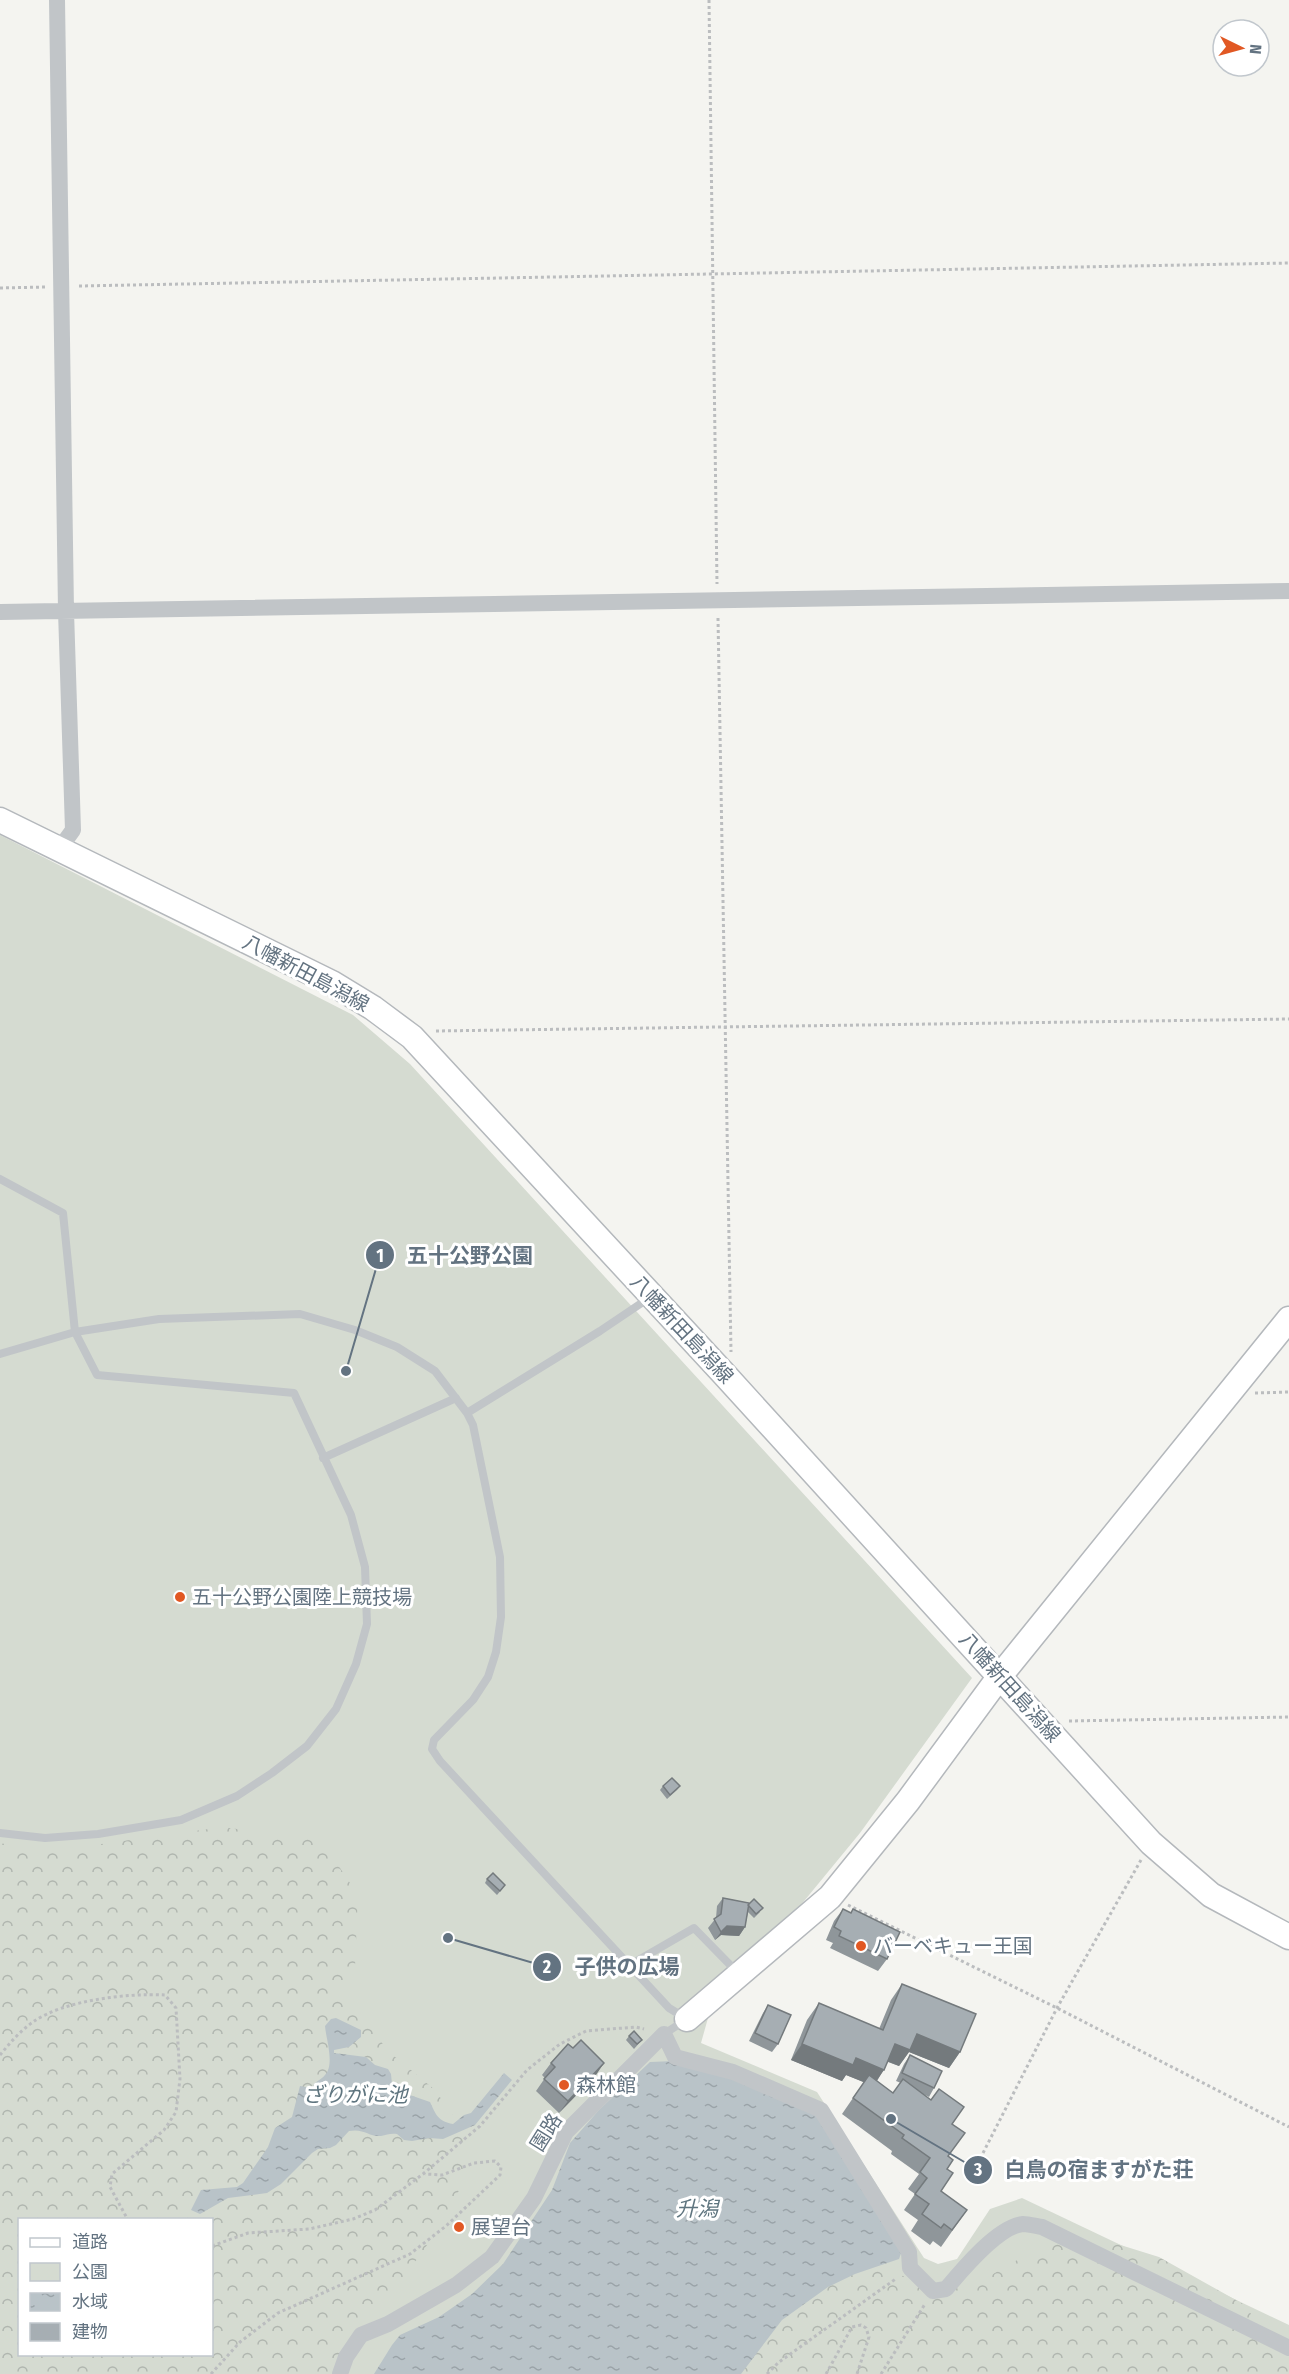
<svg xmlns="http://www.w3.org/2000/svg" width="1289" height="2374" viewBox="0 0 1289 2374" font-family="'Fira Sans Condensed','Noto Sans JP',sans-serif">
<defs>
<pattern id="forest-crowns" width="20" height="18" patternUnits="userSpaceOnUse" patternTransform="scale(1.5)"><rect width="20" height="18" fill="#d5dbd1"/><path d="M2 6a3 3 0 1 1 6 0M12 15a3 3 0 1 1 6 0" fill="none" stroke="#b0b6af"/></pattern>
<pattern id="water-ripples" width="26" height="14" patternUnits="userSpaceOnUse" patternTransform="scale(1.5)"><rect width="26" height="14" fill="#b9c3c8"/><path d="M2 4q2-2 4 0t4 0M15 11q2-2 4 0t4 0" fill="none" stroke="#9aa3a8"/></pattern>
</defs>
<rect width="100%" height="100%" fill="#f4f4f0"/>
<path fill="#d5dbd1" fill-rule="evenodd" d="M 0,835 L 353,1015 L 410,1064 L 972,1678 L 860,1833 L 708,2018 L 701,2043 L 817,2092 L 924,2258 L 938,2264 L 957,2259 L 990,2209 L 1022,2198 L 1289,2325 L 1289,2374 L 0,2374 ZM 20,2220 L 212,2220 L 212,2354 L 20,2354 Z"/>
<path fill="url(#forest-crowns)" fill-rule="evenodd" d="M 223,1827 L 322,1841 L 358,1895 L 355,1967 L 344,1992 L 388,2051 L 435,2090 L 467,2136 L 464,2182 L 424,2250 L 330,2374 L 0,2374 L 0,1843 L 44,1852 ZM 20,2220 L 212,2220 L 212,2354 L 20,2354 Z
M 1055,2238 L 1098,2238 L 1159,2257 L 1243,2304 L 1281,2351 L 1289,2367 L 1289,2374 L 711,2374 L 795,2311 L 851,2265 L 880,2267 L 923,2284 L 969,2288 Z"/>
<path fill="url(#water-ripples)" d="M 336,2018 L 361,2030 L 361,2037 L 349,2047 L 334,2050 L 334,2053 L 366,2057 L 375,2065 L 388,2069 L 391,2074 L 392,2084 L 404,2093 L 430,2102 C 436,2115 438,2121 453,2124 L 464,2115 L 471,2113 L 504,2073 L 512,2080 L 475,2125 L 443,2139 L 429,2138 L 412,2141 L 404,2140 L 397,2134 C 390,2133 387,2135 381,2136 C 369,2137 364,2128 349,2131 L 336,2145 L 330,2148 L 318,2149 L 312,2153 L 281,2184 L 267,2193 L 228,2198 L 200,2214 L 191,2210 L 201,2190 L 237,2187 L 243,2183 L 268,2147 L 275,2128 L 292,2117 L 300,2086 L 312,2088 C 317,2079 320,2081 325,2075 C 335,2064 326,2039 325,2026 L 331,2019 Z
M 675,2061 L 720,2067 L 816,2111 L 904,2245 L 899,2259 L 855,2274 L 828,2287 L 782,2320 L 741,2374 L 374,2374 L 392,2345 L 400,2335 L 439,2317 L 472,2294 L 503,2264 L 552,2190 L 570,2143 L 599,2110 L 650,2062 Z"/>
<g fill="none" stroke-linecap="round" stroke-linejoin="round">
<defs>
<path id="secondary" d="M 0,820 L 332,983 L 373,1008 L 412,1037 L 724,1374 L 1151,1843 L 1211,1895 L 1289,1937
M 687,2019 L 830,1897 L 908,1801 L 1000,1676 L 1289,1319"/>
</defs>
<use href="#secondary" stroke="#b4b8bc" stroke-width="27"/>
<path stroke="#bbbdbf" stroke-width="3" stroke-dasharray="3 3" stroke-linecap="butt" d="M 709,0 L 717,584
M 79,286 L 1289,263
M 0,288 L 45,287
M 718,618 L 731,1352
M 436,1031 L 1289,1019
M 1255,1393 L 1289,1392
M 1069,1721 L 1289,1717
M 848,1905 L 1057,2008 L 1289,2127
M 0,2055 C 10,2043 20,2031 33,2022 C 64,2000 128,1993 165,1995 L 176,2008 L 180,2079 L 176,2112 L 164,2130 L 112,2174 L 110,2187 L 128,2220
M 983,2153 L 1057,2008 L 1141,1860
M 212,2246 L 248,2233 L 309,2229 L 353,2219 L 375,2210 L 423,2174 L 480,2126 L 527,2070 L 560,2044 L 586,2031 L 636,2027 L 644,2029
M 211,2374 L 240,2342 L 278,2313 L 410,2254 L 446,2226 L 500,2175 L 501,2167 L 495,2161 L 474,2163 L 442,2175 L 425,2174
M 767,2374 L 779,2362 L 897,2278
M 826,2374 L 852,2327 L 861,2325 L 866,2328 L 869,2337 L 857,2374
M 881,2374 L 925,2304"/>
<path stroke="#c1c5c8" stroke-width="8" d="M 0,1179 L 63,1213 L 75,1332 L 97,1375 L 294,1393 L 351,1515 L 365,1567 L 367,1624 L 356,1664 L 336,1709 L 307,1746 L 272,1773 L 237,1796 L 181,1820 L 98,1834 L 45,1838 L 0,1833
M 0,1354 L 75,1332 L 159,1319 L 300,1314 L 355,1330 L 397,1347 L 435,1371 L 467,1413 L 473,1425 L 500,1557 L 501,1617 L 496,1652 L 488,1677 L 473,1700 L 434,1740 L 432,1749 L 440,1761 L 669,2008 L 687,2019 L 664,2034
M 467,1413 L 600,1331 L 649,1298
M 323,1458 L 456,1398
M 630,1965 L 694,1928 L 739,1974"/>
<path stroke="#c1c5c8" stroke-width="16" d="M 57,0 L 66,611 L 73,830 L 60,848
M 0,612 L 1289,591
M 340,2374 L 346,2357 L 361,2335 L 388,2324 L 456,2285 L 492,2257 L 534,2198 L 566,2132 L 664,2034 L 675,2057 L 733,2072 L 821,2110 L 909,2252 L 910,2268 L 933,2291 L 946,2289 C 961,2271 998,2226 1023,2224 C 1028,2224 1036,2226 1042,2227 L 1289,2348"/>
<use href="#secondary" stroke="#fff" stroke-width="24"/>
</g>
<path fill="#8f969a" d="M 663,1786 L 680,1786 L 677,1790 L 667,1799 L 660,1790 Z
M 487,1879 L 502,1889 L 497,1895 L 485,1883 Z
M 723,1898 L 749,1903 L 760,1912 L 754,1918 L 748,1912 L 745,1927 L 739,1936 L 721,1935 L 715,1940 L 708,1928 L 716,1918 L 717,1906 Z
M 843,1909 L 850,1913 L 853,1909 L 887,1959 L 878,1971 L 830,1948 L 833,1943 L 826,1940 L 834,1921 Z
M 902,1984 L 960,2052 L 949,2068 L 909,2052 L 899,2066 L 888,2062 L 877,2081 L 893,2093 L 901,2083 L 896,2081 L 904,2064 L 910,2055 L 934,2088 L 929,2097 L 923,2094 L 952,2124 L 947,2169 L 941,2191 L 967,2210 L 941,2247 L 933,2241 L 930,2245 L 911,2231 L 918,2220 L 904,2210 L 915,2194 L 908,2189 L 919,2174 L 891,2154 L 892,2151 L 842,2114 L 864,2082 L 846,2075 L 842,2081 L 791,2060 L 807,2020 L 819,2003 L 879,2029 L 891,2000 Z
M 768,2005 L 778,2044 L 772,2052 L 749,2041 L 763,2013 Z
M 629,2036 L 642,2040 L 634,2049 L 626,2040 Z
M 551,2063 L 596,2075 L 559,2113 L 536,2091 L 545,2078 L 542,2075 Z"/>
<path fill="#747a7d" d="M 727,1926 L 745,1927 L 739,1936 L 721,1935 L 715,1940 L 721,1932 Z
M 917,2034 L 960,2052 L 949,2068 L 909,2052 L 899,2066 L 884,2060 L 895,2044 Z
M 802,2044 L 856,2058 L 884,2070 L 873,2086 L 846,2075 L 842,2081 L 791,2060 Z
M 604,2063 L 596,2075 L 559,2113 L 568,2101 Z"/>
<path fill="#a6aeb3" stroke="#747a7d" stroke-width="1.5" d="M 672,1778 L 680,1786 L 670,1795 L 663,1786 Z
M 493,1873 L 505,1885 L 500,1891 L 487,1879 Z
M 723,1898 L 749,1903 L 745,1927 L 727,1926 L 721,1932 L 714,1919 L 721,1914 Z
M 754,1899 L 763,1908 L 756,1914 L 748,1905 Z
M 843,1909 L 851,1913 L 853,1909 L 900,1932 L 887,1959 L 839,1936 L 841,1931 L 834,1927 Z
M 902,1984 L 976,2014 L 960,2052 L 917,2034 L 910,2050 L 895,2044 L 884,2070 L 856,2058 L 853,2065 L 802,2044 L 819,2003 L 883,2030 Z
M 768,2005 L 791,2015 L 778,2044 L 755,2033 Z
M 634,2031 L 642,2040 L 637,2044 L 629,2036 Z
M 581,2040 L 604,2063 L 568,2101 L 544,2079 L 555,2067 L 551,2063 L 568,2044 L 573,2048 Z
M 910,2055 L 942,2071 L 934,2088 L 902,2073 Z
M 869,2075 L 893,2093 L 903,2079 L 931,2100 L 939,2089 L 964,2107 L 952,2124 L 965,2133 L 948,2156 L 953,2160 L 947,2169 L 953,2173 L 941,2191 L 967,2210 L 952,2230 L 944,2224 L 941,2228 L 922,2214 L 929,2204 L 915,2194 L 927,2178 L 920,2172 L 930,2158 L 902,2138 L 904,2135 L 853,2098 Z"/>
<g fill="#e15823" stroke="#fff" stroke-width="2">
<circle cx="180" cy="1597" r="6"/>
<circle cx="861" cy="1946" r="6"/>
<circle cx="564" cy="2085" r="6"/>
<circle cx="459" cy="2227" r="6"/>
</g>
<g text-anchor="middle" stroke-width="6" stroke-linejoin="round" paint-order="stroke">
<g font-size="20" fill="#637381" stroke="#fff">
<text transform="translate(306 973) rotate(28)" y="7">八幡新田島潟線</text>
<text transform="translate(682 1329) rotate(47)" y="7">八幡新田島潟線</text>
<text transform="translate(1010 1687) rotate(48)" y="7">八幡新田島潟線</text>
<text transform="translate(546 2132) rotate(-58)" y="7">園路</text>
</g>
<g font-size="20" fill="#637381" stroke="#fff" text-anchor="start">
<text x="192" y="1604">五十公野公園陸上競技場</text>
<text x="873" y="1953">バーベキュー王国</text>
<text x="576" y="2092">森林館</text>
<text x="471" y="2234">展望台</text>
</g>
<g font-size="21" font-style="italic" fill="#5f757f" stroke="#fff">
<text x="355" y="2102">ざりがに池</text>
<text x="697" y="2216">升潟</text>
</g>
</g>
<path fill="none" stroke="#637381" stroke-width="2" d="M346 1371L380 1255M448 1938L547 1967M891 2119L978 2170"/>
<g fill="#637381" stroke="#fff" stroke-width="2">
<circle cx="346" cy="1371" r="6"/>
<circle cx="448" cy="1938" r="6"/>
<circle cx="891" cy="2119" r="6"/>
<circle cx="380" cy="1255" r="15"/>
<circle cx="547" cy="1967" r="15"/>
<circle cx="978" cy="2170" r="15"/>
</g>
<g font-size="18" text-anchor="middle" font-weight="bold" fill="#fff">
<text x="380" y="1262">1</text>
<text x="547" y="1973">2</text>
<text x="978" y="2176">3</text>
</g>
<g font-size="21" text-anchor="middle" font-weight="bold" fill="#637381" stroke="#fff" stroke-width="6" stroke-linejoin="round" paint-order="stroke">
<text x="470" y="1263">五十公野公園</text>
<text x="627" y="1974">子供の広場</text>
<text x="1099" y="2177">白鳥の宿ますがた荘</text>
</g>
<rect x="18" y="2218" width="195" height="138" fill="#ffffff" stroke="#c1c7cd" stroke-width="1.5"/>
<rect x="30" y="2238" width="30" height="9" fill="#ffffff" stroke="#c1c7cd" stroke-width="1.5"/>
<text x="72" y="2248" font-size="18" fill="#637381">道路</text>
<rect x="30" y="2263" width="30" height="18" fill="#d5dbd1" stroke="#c1c7cd" stroke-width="1.5"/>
<text x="72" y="2278" font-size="18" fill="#637381">公園</text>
<rect x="30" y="2293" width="30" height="18" fill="url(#water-ripples)" stroke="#c1c7cd" stroke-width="1.5"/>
<text x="72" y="2308" font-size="18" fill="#637381">水域</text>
<rect x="30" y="2323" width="30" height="18" fill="#a6aeb3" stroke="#c1c7cd" stroke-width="1.5"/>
<text x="72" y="2338" font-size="18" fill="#637381">建物</text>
<g transform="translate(1241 48) rotate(95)"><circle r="28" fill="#ffffff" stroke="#c1c7cd" stroke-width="1.5"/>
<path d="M0-4.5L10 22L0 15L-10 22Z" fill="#e15823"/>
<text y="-9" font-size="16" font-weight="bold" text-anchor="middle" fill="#637381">N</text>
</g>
</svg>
